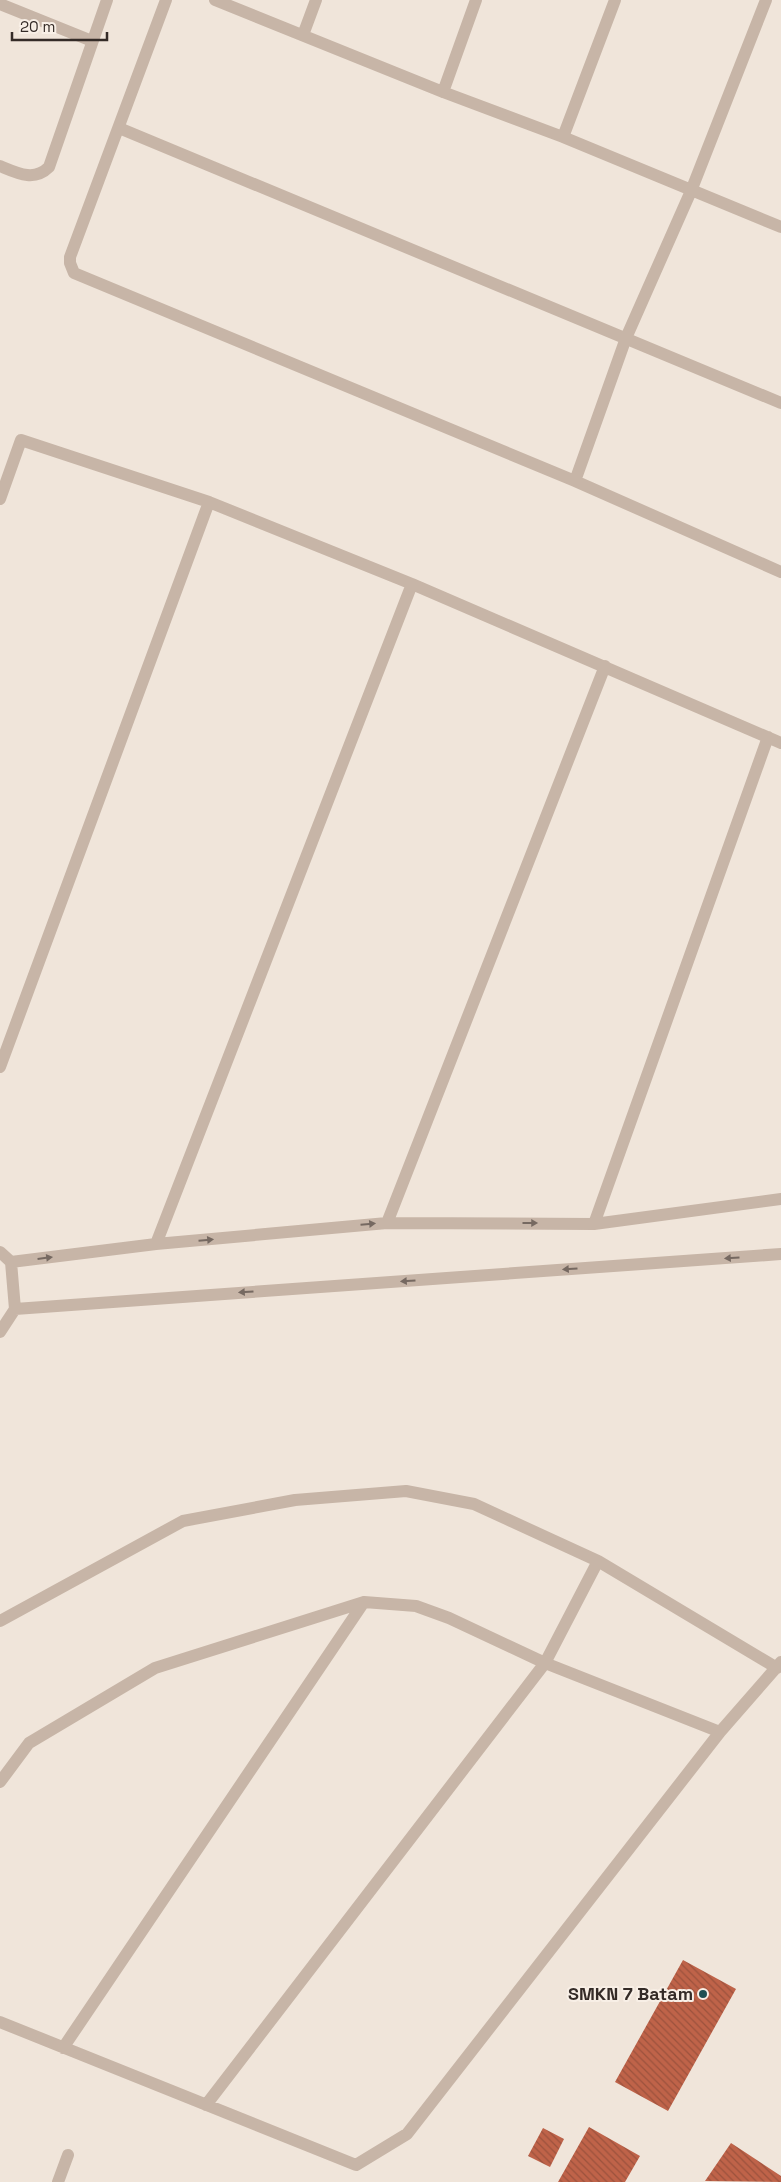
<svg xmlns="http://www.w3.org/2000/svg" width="781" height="2182" viewBox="0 0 781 2182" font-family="'Space Grotesk',sans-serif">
<defs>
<pattern id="building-back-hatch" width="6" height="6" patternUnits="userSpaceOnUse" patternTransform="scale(1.25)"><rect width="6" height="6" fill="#bf6349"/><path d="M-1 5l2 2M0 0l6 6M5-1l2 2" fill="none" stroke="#9c523d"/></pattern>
</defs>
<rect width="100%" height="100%" fill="#f0e5da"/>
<path fill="url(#building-back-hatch)" d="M 683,1960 L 736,1989 L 668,2111 L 615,2082 Z
M 589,2127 L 640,2156 L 625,2182 L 558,2182 Z
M 543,2128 L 564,2139 L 550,2167 L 528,2156 Z
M 731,2143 L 781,2176 L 781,2182 L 705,2181 Z"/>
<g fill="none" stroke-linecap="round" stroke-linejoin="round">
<path stroke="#c7b5a7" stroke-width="12" d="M 58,2182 L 68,2155"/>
<path stroke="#c7b5a7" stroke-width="12" d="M 166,0 L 70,257 L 70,263 L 74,273 L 575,481 L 781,572
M 215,0 L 443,92 L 563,137 L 781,227
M 0,4 L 92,41
M 303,35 L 316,0
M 443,92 L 476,0
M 119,128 L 781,403
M 563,137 L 615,0
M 0,166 C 17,173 34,182 49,167 L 107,0
M 575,481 L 626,338 L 691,191 L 766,0
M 0,499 L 21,440 L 209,502 L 412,584 L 781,743
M 0,1067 L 209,502
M 387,1223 L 605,666
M 594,1224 L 768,737
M 156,1244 L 412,584
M 0,1252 L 11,1262 L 156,1244 L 387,1223 L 594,1224 L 781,1199
M 15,1309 L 781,1254
M 0,1332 L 15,1309 L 11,1262
M 0,1621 L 183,1521 L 295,1500 L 406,1491 L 474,1504 L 598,1561 L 777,1668
M 0,1782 L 29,1743 L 155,1668 L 364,1602 L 416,1606 L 449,1618 L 545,1663 L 720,1732
M 0,2022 L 356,2165 L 407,2134 L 720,1732 L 781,1662
M 63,2048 L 364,1602
M 206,2105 L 545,1663 L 598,1561"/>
</g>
<defs><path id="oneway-solid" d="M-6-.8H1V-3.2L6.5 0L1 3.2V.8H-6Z" transform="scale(1.25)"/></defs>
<g fill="#766961">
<use href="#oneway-solid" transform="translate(530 1223)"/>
<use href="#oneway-solid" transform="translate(368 1224) rotate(-5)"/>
<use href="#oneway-solid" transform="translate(206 1240) rotate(-5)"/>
<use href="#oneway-solid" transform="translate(45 1258) rotate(-7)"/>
<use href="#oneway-solid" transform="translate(732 1258) rotate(176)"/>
<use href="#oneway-solid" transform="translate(570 1269) rotate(176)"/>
<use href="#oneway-solid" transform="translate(408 1281) rotate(176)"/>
<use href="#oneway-solid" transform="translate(246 1292) rotate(176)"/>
</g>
<circle fill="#1f5053" stroke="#f8efe6" stroke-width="2" cx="703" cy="1994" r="5"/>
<g text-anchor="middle" stroke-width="4" stroke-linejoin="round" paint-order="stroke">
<g font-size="18" font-weight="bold" fill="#342b27" stroke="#f8efe6" text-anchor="end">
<text x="693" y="2000">SMKN 7 Batam</text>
</g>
</g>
<path d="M12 32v8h95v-8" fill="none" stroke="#342b27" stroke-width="2.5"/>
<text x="20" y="32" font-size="15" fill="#342b27" stroke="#f8efe6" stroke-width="4" paint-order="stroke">20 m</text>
</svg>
